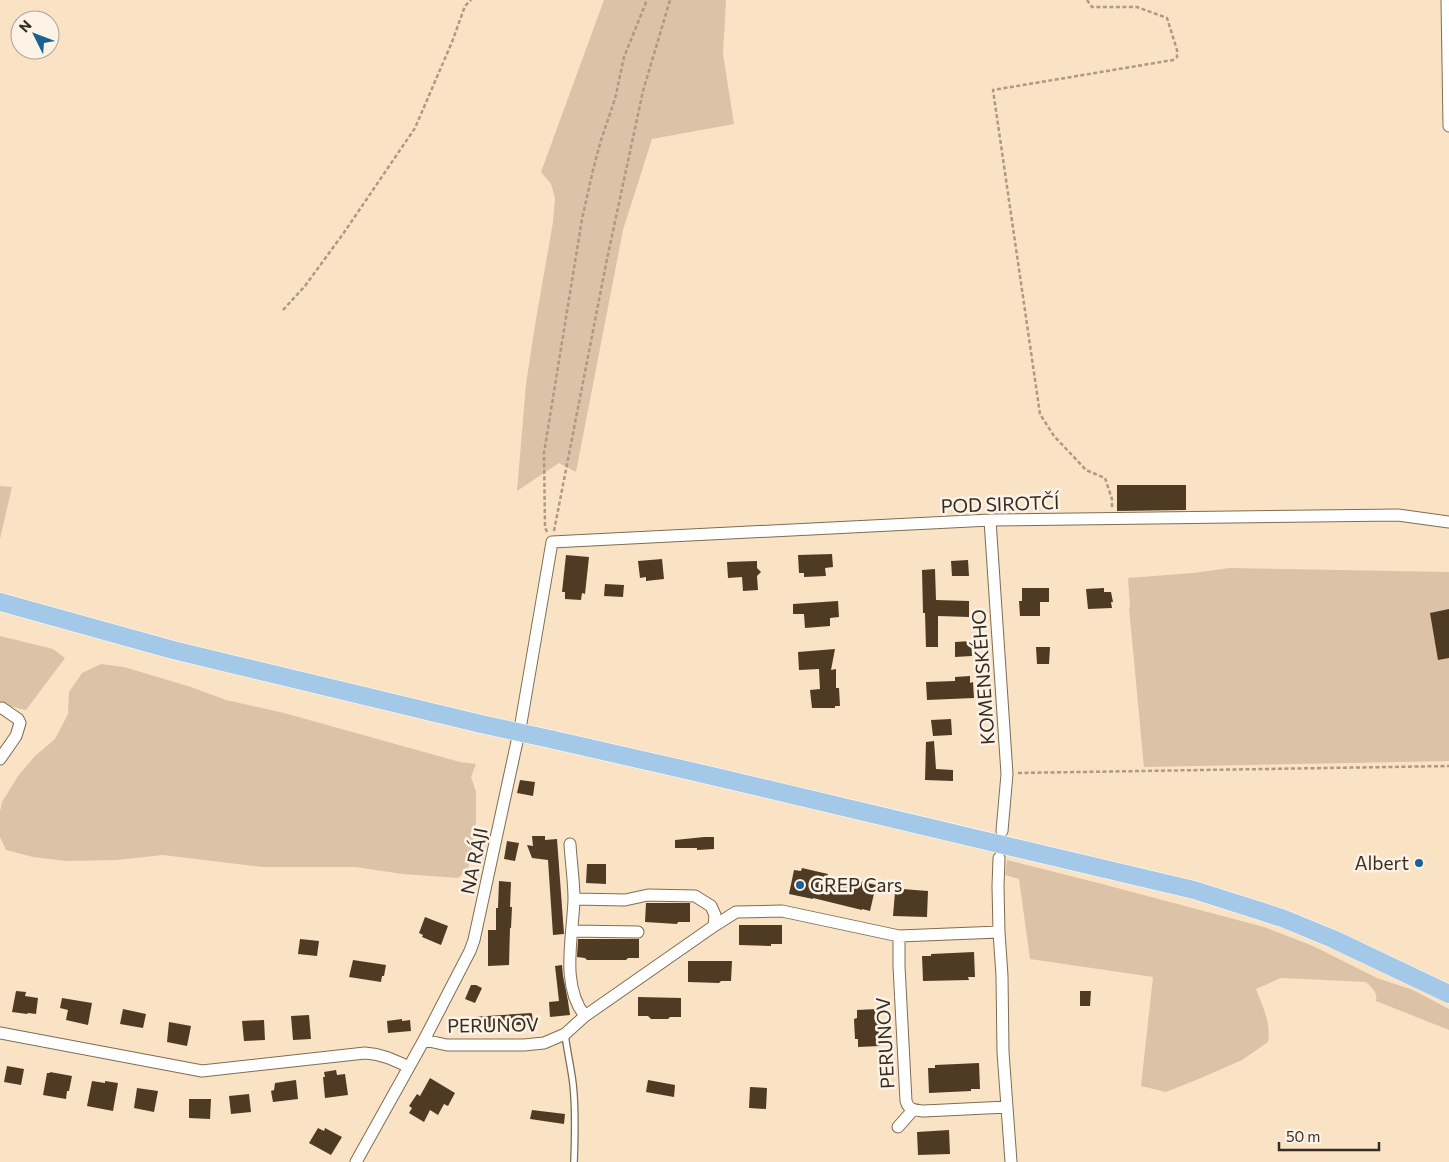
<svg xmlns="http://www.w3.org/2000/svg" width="1449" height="1162" viewBox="0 0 1449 1162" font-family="Commissioner,sans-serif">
<rect width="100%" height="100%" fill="#fae2c5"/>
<path fill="#dcc3a7" d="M 604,0 L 726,0 L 723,54 L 734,124 L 652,139 L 623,230 L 576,472 L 559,463 L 517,491 L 526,384 L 535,325 L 553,222 L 555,198 L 551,184 L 541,172 Z
M 0,486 L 12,487 L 0,539 Z
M 1230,568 L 1449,572 L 1449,761 L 1144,767 L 1129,608 L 1130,607 L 1128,578 L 1193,573 Z
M 0,636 L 53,649 L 65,658 L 26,710 L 0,704 Z
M 101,664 L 124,667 L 191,687 L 226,700 L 284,713 L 460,762 L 476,764 L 471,777 L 476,792 L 476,822 L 468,870 L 458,878 L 403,874 L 355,867 L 263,867 L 163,855 L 117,860 L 66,861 L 33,857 L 6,850 L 0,837 L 0,811 L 2,802 L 18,776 L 35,756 L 55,739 L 68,714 L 69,692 L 82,673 Z
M 1007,860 L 1106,885 L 1264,927 L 1313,946 L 1377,978 L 1413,990 L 1449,1009 L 1449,1030 L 1376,1001 C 1378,993 1372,987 1366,982 L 1281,978 L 1256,989 C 1263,1008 1271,1021 1268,1042 L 1242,1060 L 1201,1078 L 1166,1092 L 1141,1086 L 1153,977 L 1030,959 L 1019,879 L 1005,875 Z"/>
<path fill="#4f3b23" d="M 1117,485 L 1186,485 L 1186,510 L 1117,511 Z
M 832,554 L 833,567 L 825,568 L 826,576 L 804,577 L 804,573 L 799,573 L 798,555 Z
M 566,555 L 589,557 L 585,594 L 582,593 L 581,600 L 565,599 L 565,592 L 562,592 Z
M 662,559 L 664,579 L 646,581 L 646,577 L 640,578 L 638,561 Z
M 968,560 L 969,576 L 952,576 L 951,561 Z
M 757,561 L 757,568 L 761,572 L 757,576 L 758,590 L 743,591 L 742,577 L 728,578 L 727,562 Z
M 935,569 L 936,600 L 969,601 L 969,617 L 938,616 L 938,647 L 926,647 L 925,613 L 923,613 L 922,570 Z
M 605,584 L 624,585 L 623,597 L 604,596 Z
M 1022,588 L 1049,588 L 1049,602 L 1040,602 L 1040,616 L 1020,616 L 1019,601 L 1022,601 Z
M 1104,588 L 1104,592 L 1111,592 L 1113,602 L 1111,602 L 1112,608 L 1088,609 L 1086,589 Z
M 838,601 L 839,617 L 830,618 L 830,626 L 805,628 L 804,614 L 793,614 L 793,604 Z
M 1449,609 L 1449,658 L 1438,660 L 1430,613 Z
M 971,641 L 972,656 L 955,657 L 955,642 Z
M 1036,647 L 1050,647 L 1049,664 L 1037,664 Z
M 835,649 L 831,670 L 836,669 L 836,688 L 839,688 L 840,706 L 835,706 L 835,708 L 812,708 L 810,690 L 820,689 L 819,669 L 799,670 L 798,652 Z
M 970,676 L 970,683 L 973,682 L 974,698 L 927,700 L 926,682 L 955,681 L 955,677 Z
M 951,719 L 952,735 L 933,736 L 931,720 Z
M 934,741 L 936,769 L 953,770 L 953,781 L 925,780 L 926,742 Z
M 520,780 L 535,782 L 533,796 L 517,793 Z
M 532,836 L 545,836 L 545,840 L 557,839 L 564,934 L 553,935 L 548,860 L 532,858 L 527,845 L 533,846 Z
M 704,837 L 714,837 L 714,849 L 697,850 L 697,848 L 675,848 L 675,840 Z
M 507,841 L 519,843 L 515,861 L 504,859 Z
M 587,864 L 606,864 L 606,884 L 586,883 Z
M 802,868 L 828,874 L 827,877 L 850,882 L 851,879 L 876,885 L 870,911 L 862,909 L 862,910 L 813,898 L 813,899 L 789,894 L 794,870 L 801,871 Z
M 499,881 L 511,882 L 510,907 L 512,907 L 511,928 L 510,928 L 509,965 L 488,966 L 488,930 L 496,930 L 496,908 L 498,908 Z
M 902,889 L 928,891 L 927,917 L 893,916 L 895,892 L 902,892 Z
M 646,903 L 690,903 L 690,922 L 678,922 L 677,924 L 645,922 Z
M 425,917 L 448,926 L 441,945 L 422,937 L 423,935 L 419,933 Z
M 739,925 L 782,925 L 782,944 L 771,944 L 771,946 L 739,945 Z
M 300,939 L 319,941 L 317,956 L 298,954 Z
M 578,939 L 639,939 L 639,958 L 628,958 L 626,960 L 587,960 L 585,958 L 577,957 Z
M 974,952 L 975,977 L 968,977 L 969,980 L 923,981 L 922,956 L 931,956 L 931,954 Z
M 353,960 L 386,965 L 384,976 L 382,976 L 381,982 L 349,977 Z
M 688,961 L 732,961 L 731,981 L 721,981 L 719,983 L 688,982 Z
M 562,965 L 563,976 L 568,1001 L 570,1015 L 550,1017 L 549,1002 L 559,1001 L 555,966 Z
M 471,985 L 476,985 L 482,988 L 475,1003 L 465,999 Z
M 16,991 L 26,992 L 25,996 L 38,998 L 36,1014 L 28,1013 L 27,1014 L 12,1012 Z
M 1080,991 L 1091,991 L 1090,1006 L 1080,1006 Z
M 638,997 L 681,998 L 681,1017 L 670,1017 L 668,1019 L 651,1019 L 648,1016 L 638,1016 Z
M 62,998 L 92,1003 L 88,1025 L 66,1020 L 68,1010 L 60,1008 Z
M 123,1009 L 146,1014 L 143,1028 L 120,1024 Z
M 877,1009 L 880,1046 L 858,1047 L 858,1039 L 855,1039 L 854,1019 L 857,1018 L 857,1010 Z
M 531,1013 L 532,1014 L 533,1024 L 457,1029 L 457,1018 Z
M 309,1015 L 311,1039 L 293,1040 L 291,1016 Z
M 402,1019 L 402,1021 L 410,1020 L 411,1031 L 388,1033 L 387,1021 Z
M 264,1020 L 265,1040 L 244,1041 L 242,1021 Z
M 169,1022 L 191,1026 L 187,1046 L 167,1042 Z
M 979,1063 L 980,1089 L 971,1089 L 971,1091 L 929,1093 L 928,1068 L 935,1068 L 935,1065 Z
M 7,1066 L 24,1069 L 21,1085 L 4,1082 Z
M 336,1070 L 337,1075 L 345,1074 L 348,1095 L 325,1098 L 323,1077 L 325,1077 L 324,1072 Z
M 50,1072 L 72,1076 L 69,1091 L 67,1091 L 66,1099 L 43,1095 L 47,1073 L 50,1073 Z
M 430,1078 L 455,1093 L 448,1106 L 444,1104 L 438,1115 L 430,1110 L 424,1122 L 409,1113 L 412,1108 L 409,1106 L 417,1094 L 420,1096 Z
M 296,1080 L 298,1099 L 273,1102 L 271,1091 L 274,1090 L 275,1083 Z
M 648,1080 L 675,1085 L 674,1097 L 646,1092 Z
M 92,1081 L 105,1083 L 105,1081 L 118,1083 L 113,1111 L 87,1106 Z
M 750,1087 L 767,1088 L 766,1109 L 749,1108 Z
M 137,1088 L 158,1091 L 154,1112 L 134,1108 Z
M 249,1094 L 251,1112 L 231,1114 L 229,1096 Z
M 189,1099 L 211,1099 L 210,1119 L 189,1118 Z
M 532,1110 L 565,1114 L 564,1124 L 530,1119 Z
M 318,1128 L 324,1131 L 325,1128 L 342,1137 L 331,1155 L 309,1143 Z
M 949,1130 L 950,1154 L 918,1155 L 917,1132 Z"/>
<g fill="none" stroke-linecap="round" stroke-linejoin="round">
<defs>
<path id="service" d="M 565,1034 C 567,1051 571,1067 573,1084 C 576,1110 575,1136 574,1162"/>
<path id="minor" d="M 1447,0 L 1449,126
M 990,520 L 1007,774 L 1002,831
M 0,759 L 16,736 L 20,723 L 18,719 L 2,708
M 570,844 C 571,862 574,881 574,899 C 573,936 560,985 585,1016
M 999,858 L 998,886 L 999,932 L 1002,976 L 1003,1052 L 1011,1162
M 574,899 L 625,900 L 648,895 L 695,896 L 711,906 L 715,915 L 714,926
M 572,931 L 638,932
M 899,936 L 899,966 L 906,1101 C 909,1111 915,1110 924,1111 L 1007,1107
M 0,1033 L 202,1071 L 365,1053 C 382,1054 394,1060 409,1067
M 424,1040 L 447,1045 L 524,1045 L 544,1043 L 565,1034 L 585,1016 L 714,926 L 736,912 L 782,911 L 899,936 L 999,932
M 898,1127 L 913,1110
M 356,1162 L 424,1040 L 470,951 L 474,940 L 521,723 L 552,542 L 990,520 L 1398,515 L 1449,522"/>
<path id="primary" d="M 0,602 L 173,650 L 481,724
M 550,739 L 695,772 L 1194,890 L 1282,918 L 1333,939 L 1449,994"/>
</defs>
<use href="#service" stroke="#816c52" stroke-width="8"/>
<use href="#minor" stroke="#816c52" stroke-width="13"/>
<use href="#primary" stroke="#fff" stroke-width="19"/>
<path stroke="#ac9a84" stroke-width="2.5" stroke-dasharray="4 2.5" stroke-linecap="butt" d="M 1087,0 L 1092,7 L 1137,7 L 1167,18 L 1177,50 L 1177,57 L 1173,60 L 993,90 L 1040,414 L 1054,436 L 1086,470 L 1105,478 L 1112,499 L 1112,507
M 283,310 L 305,286 L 343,234 L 415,128 L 452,42 L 465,6 L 471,0
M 554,531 L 607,259 L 643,91 L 670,0
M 547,532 L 545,527 L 544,453 L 582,219 L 593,170 L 601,140 L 615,99 L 624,57 L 647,0
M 1018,773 L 1449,766"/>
<use href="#service" stroke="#fff" stroke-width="5.5"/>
<use href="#minor" stroke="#fff" stroke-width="11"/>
<use href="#primary" stroke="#a4c9e8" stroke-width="18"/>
<defs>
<path id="primary-bridge" d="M 481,724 L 550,739"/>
</defs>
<use href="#primary-bridge" stroke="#fff" stroke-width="19" stroke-linecap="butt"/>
<use href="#primary-bridge" stroke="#a4c9e8" stroke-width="18"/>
</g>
<g fill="#196094" stroke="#fcf2e6" stroke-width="2">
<circle cx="1419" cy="863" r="5"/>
<circle cx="800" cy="885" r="5"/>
</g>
<g text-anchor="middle" stroke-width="5" stroke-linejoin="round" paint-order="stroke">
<g font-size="19" fill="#362d22" stroke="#fcf2e6">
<text transform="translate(1000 504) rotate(-2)" y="7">POD SIROTČÍ</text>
<text transform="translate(983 677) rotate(-94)" y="7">KOMENSKÉHO</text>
<text transform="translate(474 861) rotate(-78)" y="7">NA RÁJI</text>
<text transform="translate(493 1025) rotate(-1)" y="7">PERUNOV</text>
<text transform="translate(885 1043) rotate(-93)" y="7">PERUNOV</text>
</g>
<g font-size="19" fill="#362d22" stroke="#fcf2e6" text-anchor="end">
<text x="1409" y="870">Albert</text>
<text x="810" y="892" text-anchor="start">GREP Cars</text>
</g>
</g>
<g transform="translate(35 35) rotate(312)"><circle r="24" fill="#fcf2e6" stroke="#ada398"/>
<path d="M0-4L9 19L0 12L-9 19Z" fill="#196094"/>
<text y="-8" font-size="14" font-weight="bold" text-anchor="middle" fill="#362d22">N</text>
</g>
<path d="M1279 1142v8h100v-8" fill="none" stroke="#362d22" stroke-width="2.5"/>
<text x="1286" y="1142" font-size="15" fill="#362d22" stroke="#fcf2e6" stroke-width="4" paint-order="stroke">50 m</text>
</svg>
